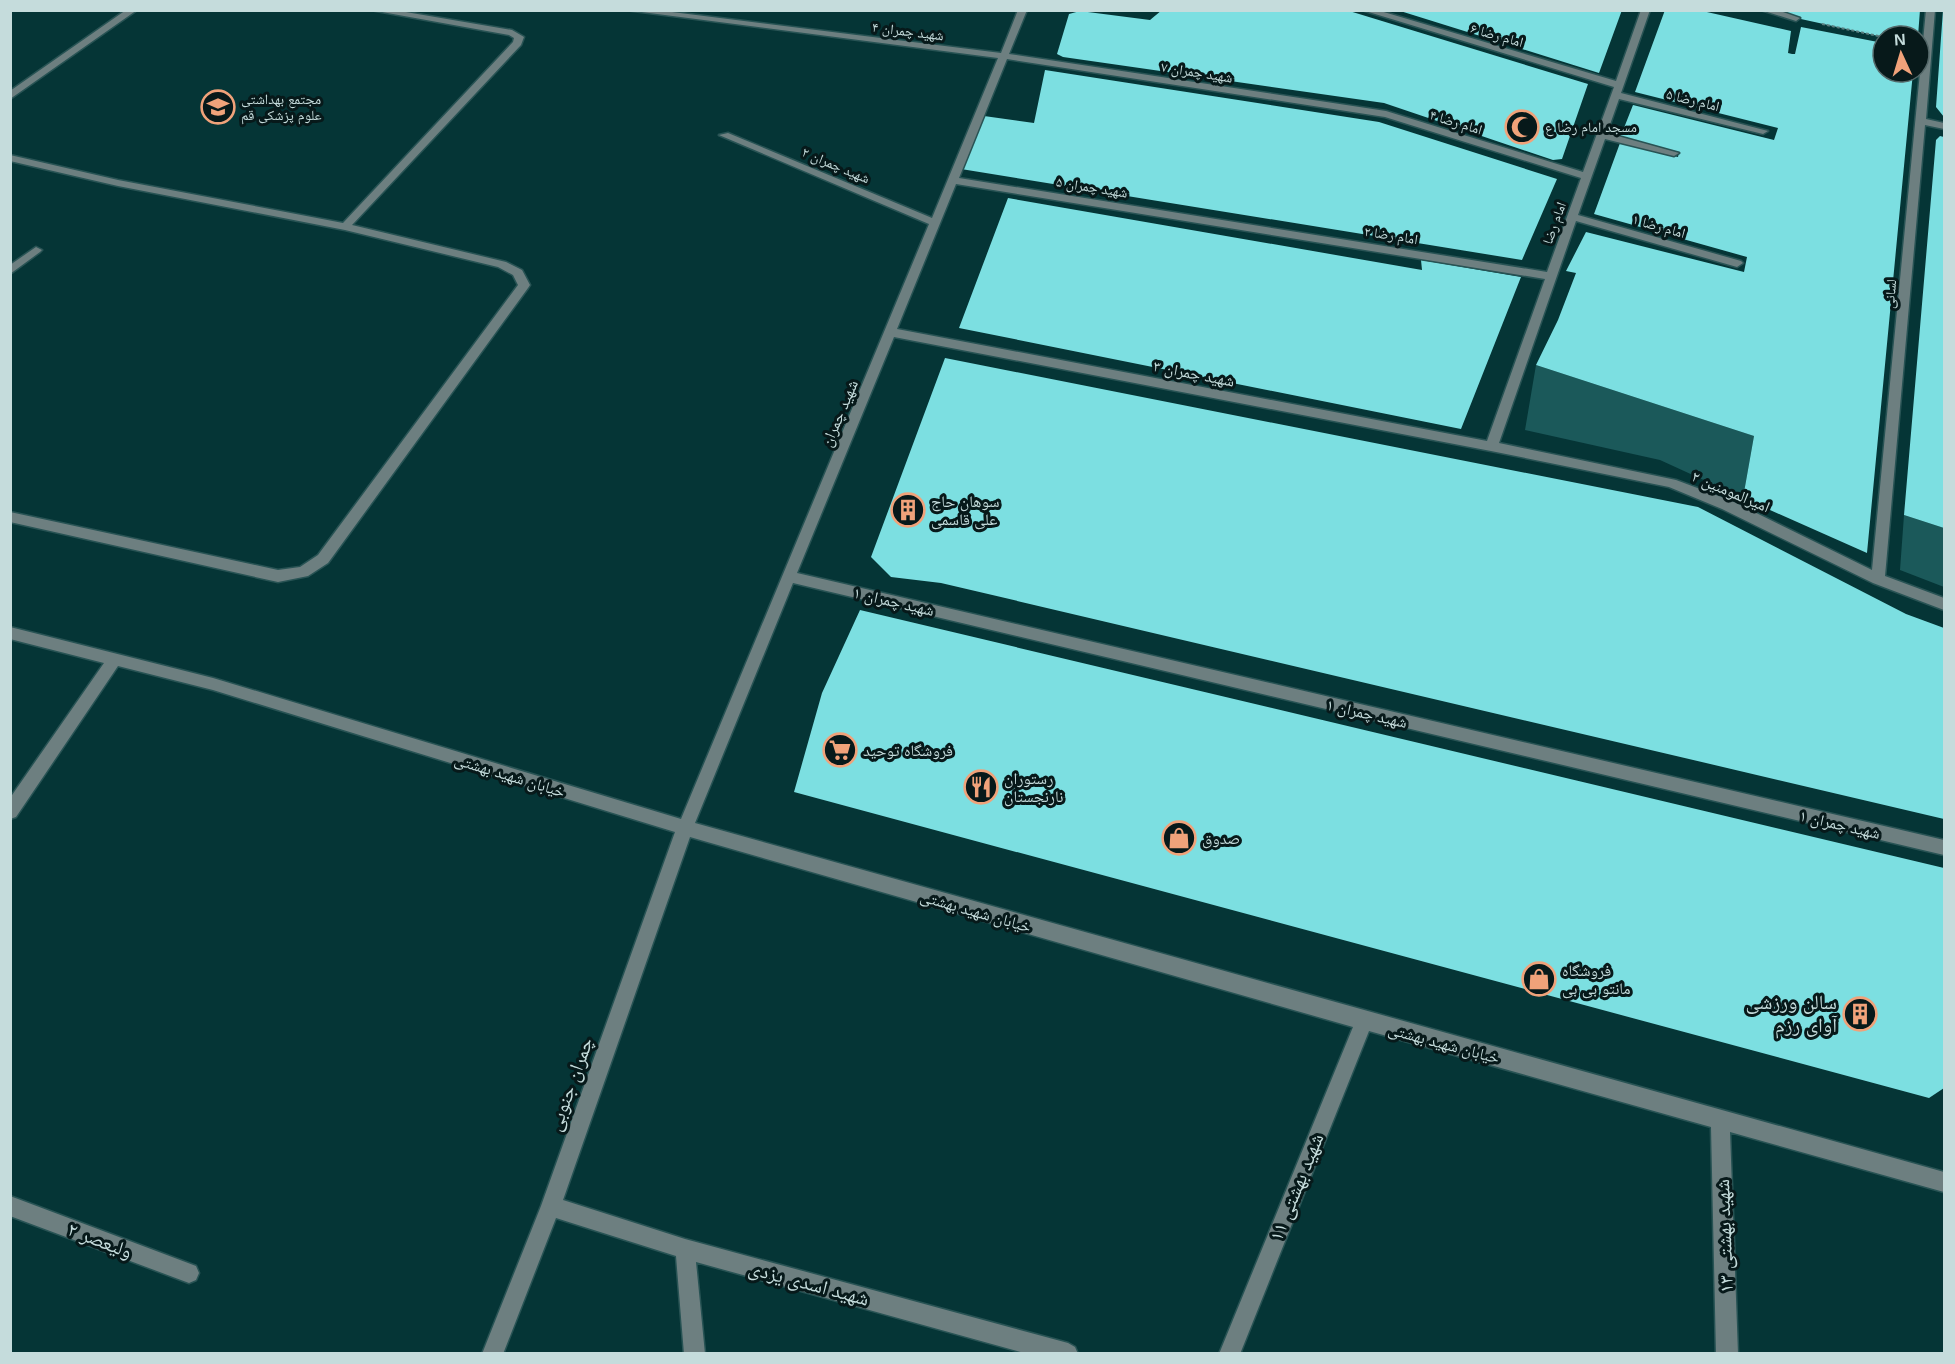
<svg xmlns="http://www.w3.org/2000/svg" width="1955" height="1364" viewBox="0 0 1955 1364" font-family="Helvetica,'Noto Naskh Arabic',sans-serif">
<rect width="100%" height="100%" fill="#053536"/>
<path fill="#1b595a" d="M 1536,365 L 1754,436 L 1743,498 L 1660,460 L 1525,430 Z
M 1904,515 L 1944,528 L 1944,587 L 1900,570 Z"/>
<path fill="#7cdfe1" d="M 1162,10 L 1346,10 L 1588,84 L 1562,159 L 1553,160 L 1384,103 L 1063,57 L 1057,54 L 1069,14 L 1080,11 L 1150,20 Z
M 1397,10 L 1622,10 L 1599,73 Z
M 1665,10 L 1698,10 L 1791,31 L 1788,53 L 1792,54 L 1795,54 L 1801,27 L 1883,43 L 1883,72 L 1913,72 L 1867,553 L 1743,498 L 1754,436 L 1536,365 L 1558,320 L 1576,273 L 1566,271 L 1586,232 L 1744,272 L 1747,257 L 1594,214 L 1620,143 L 1678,157 L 1679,152 L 1620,138 L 1633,105 L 1774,140 L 1778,128 L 1635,92 Z
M 1760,10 L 1920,10 L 1918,36 L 1883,37 Z
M 1943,10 L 1944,10 L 1944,117 L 1936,107 Z
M 1045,70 L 1379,122 L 1557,179 L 1522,260 L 961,169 L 984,116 L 1034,123 Z
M 1940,136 L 1944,137 L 1944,528 L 1904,515 L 1936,140 Z
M 1008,198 L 1422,270 L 1421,260 L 1521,277 L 1461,429 L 959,328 Z
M 945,358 L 1698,507 L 1906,614 L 1944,628 L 1944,819 L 941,583 L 891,577 L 871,557 Z
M 860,610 L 1944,868 L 1944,1088 L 1929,1098 L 794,792 L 822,693 Z"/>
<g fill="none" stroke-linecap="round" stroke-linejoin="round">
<defs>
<path id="minor" d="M 126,10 L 137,10 L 10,99 L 10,91 Z
M 371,10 L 394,10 L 512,30 L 524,37 L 521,45 L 352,225 L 506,262 L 522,270 L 530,285 L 528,288 L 328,563 L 308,576 L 278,582 L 10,522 L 10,512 L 278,570 L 300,567 L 318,555 L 518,285 L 513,275 L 498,267 L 345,230 L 118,186 L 10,161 L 10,155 L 118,180 L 343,223 L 513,42 L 514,38 L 509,35 Z
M 626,10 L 656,10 L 1001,53 L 1018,10 L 1027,10 L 1009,54 L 1386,111 L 1583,172 L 1614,87 L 1362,10 L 1377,10 L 1616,81 L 1641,10 L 1650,10 L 1621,93 L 1768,131 L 1763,134 L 1619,99 L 1607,133 L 1679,153 L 1674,156 L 1605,139 L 1578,215 L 1741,261 L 1743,263 L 1737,267 L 1576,221 L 1499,443 L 1676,480 L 1732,501 L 1872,570 L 1926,10 L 1935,10 L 1926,119 L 1944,123 L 1944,129 L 1925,125 L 1885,576 L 1944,598 L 1944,610 L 1873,583 L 1722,509 L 1669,487 L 1491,451 L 894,337 L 797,573 L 1944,840 L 1944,855 L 793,583 L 695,823 L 1944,1172 L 1944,1192 L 1730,1132 L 1738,1354 L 1716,1354 L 1711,1127 L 1369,1031 L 1240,1354 L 1219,1354 L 1353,1027 L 690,837 L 563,1200 L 685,1239 L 1068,1343 L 1075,1347 L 1078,1354 L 1028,1354 L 696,1262 L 705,1354 L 684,1354 L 676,1256 L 556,1218 L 503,1354 L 482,1354 L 541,1206 L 675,832 L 213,690 L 118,666 L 16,817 L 10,819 L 10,798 L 104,663 L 10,639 L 10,627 L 213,678 L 681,819 L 929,224 L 719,135 L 728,133 L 932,218 L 998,58 ZM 1007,59 L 1385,117 L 1581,178 L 1547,272 L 959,178 ZM 956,184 L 1545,279 L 1487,441 L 897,329 Z
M 1761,10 L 1777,10 L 1800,18 L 1796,21 Z
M 36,247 L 42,250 L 40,252 L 10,274 L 10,265 Z
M 10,1196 L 196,1266 L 199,1273 L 196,1280 L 189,1283 L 10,1216 Z"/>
</defs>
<use href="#minor" stroke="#285354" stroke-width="3"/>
<path stroke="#5a7f80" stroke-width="2" stroke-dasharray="3 2" stroke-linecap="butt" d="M 1822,24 L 1883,37"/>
<use href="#minor" fill="#6d7f80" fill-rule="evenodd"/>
</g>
<defs>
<symbol id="university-ring" viewBox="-11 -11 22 22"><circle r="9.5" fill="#07191a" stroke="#f0a27a" stroke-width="1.5"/><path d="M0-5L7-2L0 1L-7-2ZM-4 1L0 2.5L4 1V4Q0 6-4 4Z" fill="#f0a27a"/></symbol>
<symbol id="mosque-ring" viewBox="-11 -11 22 22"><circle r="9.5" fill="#07191a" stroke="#f0a27a" stroke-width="1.5"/><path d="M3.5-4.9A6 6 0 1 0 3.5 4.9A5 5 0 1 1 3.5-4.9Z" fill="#f0a27a"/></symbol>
<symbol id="building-ring" viewBox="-11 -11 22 22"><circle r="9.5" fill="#07191a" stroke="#f0a27a" stroke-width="1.5"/><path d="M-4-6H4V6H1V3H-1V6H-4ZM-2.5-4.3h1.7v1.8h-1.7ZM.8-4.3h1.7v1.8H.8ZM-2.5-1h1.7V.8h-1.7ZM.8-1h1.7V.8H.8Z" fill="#f0a27a"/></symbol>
<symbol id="supermarket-ring" viewBox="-11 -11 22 22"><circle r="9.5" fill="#07191a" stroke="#f0a27a" stroke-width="1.5"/><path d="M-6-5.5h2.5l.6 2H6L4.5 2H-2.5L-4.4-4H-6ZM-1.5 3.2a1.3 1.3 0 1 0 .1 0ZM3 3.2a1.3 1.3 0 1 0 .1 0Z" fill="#f0a27a"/></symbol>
<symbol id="restaurant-ring" viewBox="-11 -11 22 22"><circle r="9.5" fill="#07191a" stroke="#f0a27a" stroke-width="1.5"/><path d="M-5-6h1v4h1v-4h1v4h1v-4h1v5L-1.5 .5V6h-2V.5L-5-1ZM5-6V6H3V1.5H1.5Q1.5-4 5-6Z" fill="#f0a27a"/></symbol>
<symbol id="shop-ring" viewBox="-11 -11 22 22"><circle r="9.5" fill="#07191a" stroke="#f0a27a" stroke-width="1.5"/><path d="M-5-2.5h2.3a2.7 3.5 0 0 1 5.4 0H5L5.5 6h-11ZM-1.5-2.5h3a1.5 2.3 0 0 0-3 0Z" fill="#f0a27a"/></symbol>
</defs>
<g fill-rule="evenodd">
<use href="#university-ring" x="199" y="88" width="38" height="38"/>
<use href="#mosque-ring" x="1503" y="108" width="38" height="38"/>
<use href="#building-ring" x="889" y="491" width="38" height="38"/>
<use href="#supermarket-ring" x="821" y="731" width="38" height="38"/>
<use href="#restaurant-ring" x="962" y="768" width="38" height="38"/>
<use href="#shop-ring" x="1160" y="819" width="38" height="38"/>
<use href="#shop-ring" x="1520" y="960" width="38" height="38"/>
<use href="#building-ring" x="1841" y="995" width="38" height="38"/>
</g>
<g text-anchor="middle" stroke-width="6" stroke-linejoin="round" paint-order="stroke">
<g font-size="14" fill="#c5dcdc" stroke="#07191a">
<text transform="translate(908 31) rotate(7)" y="5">شهید چمران ۴</text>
<text transform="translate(1497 35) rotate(16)" y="5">امام رضا ۶</text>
<text transform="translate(1197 72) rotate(9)" y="5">شهید چمران ۷</text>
<text transform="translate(1693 100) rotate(14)" y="5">امام رضا ۵</text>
<text transform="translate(1456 122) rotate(17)" y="5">امام رضا ۴</text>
<text transform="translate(836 165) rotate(23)" y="5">شهید چمران ۲</text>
<text transform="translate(1092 187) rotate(9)" y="5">شهید چمران ۵</text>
<text transform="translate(1554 223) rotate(-70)" y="5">امام رضا</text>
<text transform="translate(1659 226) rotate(16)" y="5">امام رضا ۱</text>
<text transform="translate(1391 235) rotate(9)" y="5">امام رضا ۲</text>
<text transform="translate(1890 294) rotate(-85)" y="5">لسانی</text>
</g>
<g font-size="14" fill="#c5dcdc" stroke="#07191a" text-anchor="start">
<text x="241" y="104">مجتمع بهداشتی<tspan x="241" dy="16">علوم پزشکی قم</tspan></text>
<text x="1545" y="132">مسجد امام رضا ع</text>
</g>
<g font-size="16" fill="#c5dcdc" stroke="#07191a">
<text transform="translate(1194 373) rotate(11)" y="6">شهید چمران ۳</text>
<text transform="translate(839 413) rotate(-67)" y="6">شهید چمران</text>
<text transform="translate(1731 491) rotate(23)" y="6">امیرالمومنین ۲</text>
<text transform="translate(894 601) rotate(13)" y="6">شهید چمران ۱</text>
<text transform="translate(1367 713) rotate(13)" y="6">شهید چمران ۱</text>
<text transform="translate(510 775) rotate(17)" y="6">خیابان شهید بهشتی</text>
<text transform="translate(1840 824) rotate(13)" y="6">شهید چمران ۱</text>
<text transform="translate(976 911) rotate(16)" y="6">خیابان شهید بهشتی</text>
<text transform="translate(1444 1043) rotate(15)" y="6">خیابان شهید بهشتی</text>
</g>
<g font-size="16" fill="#c5dcdc" stroke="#07191a" text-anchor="start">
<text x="931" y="507">سوهان حاج<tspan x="931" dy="18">علی قاسمی</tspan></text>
<text x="863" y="756">فروشگاه توحید</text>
<text x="1004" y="784">رستوران<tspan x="1004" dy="18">نارنجستان</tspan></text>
<text x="1202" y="844">صدوق</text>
<text x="1562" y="976">فروشگاه<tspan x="1562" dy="18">مانتو بی بی</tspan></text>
</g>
<g font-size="20" fill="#c5dcdc" stroke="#07191a" text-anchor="end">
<text x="1837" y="1009">سالن ورزشی<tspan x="1837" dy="23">آوای رزم</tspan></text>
</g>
<g font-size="20" fill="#c5dcdc" stroke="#07191a">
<text transform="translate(570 1084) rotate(-70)" y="7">چمران جنوبی</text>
<text transform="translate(1296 1187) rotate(-68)" y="7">شهید بهشتی ۱۱</text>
<text transform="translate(1724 1236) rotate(-92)" y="7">شهید بهشتی ۱۳</text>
<text transform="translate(100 1240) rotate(21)" y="7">ولیعصر ۲</text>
<text transform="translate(809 1283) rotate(15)" y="7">شهید اسدی یزدی</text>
</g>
</g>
<rect width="1955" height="1364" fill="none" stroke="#c5dcdc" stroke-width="24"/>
<g transform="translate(1901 54) rotate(356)"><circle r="28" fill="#07191a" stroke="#536768" stroke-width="1.5"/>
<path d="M0-4.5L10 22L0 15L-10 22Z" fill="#f0a27a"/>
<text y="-9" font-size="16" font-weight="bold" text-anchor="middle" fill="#c5dcdc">N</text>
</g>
</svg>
